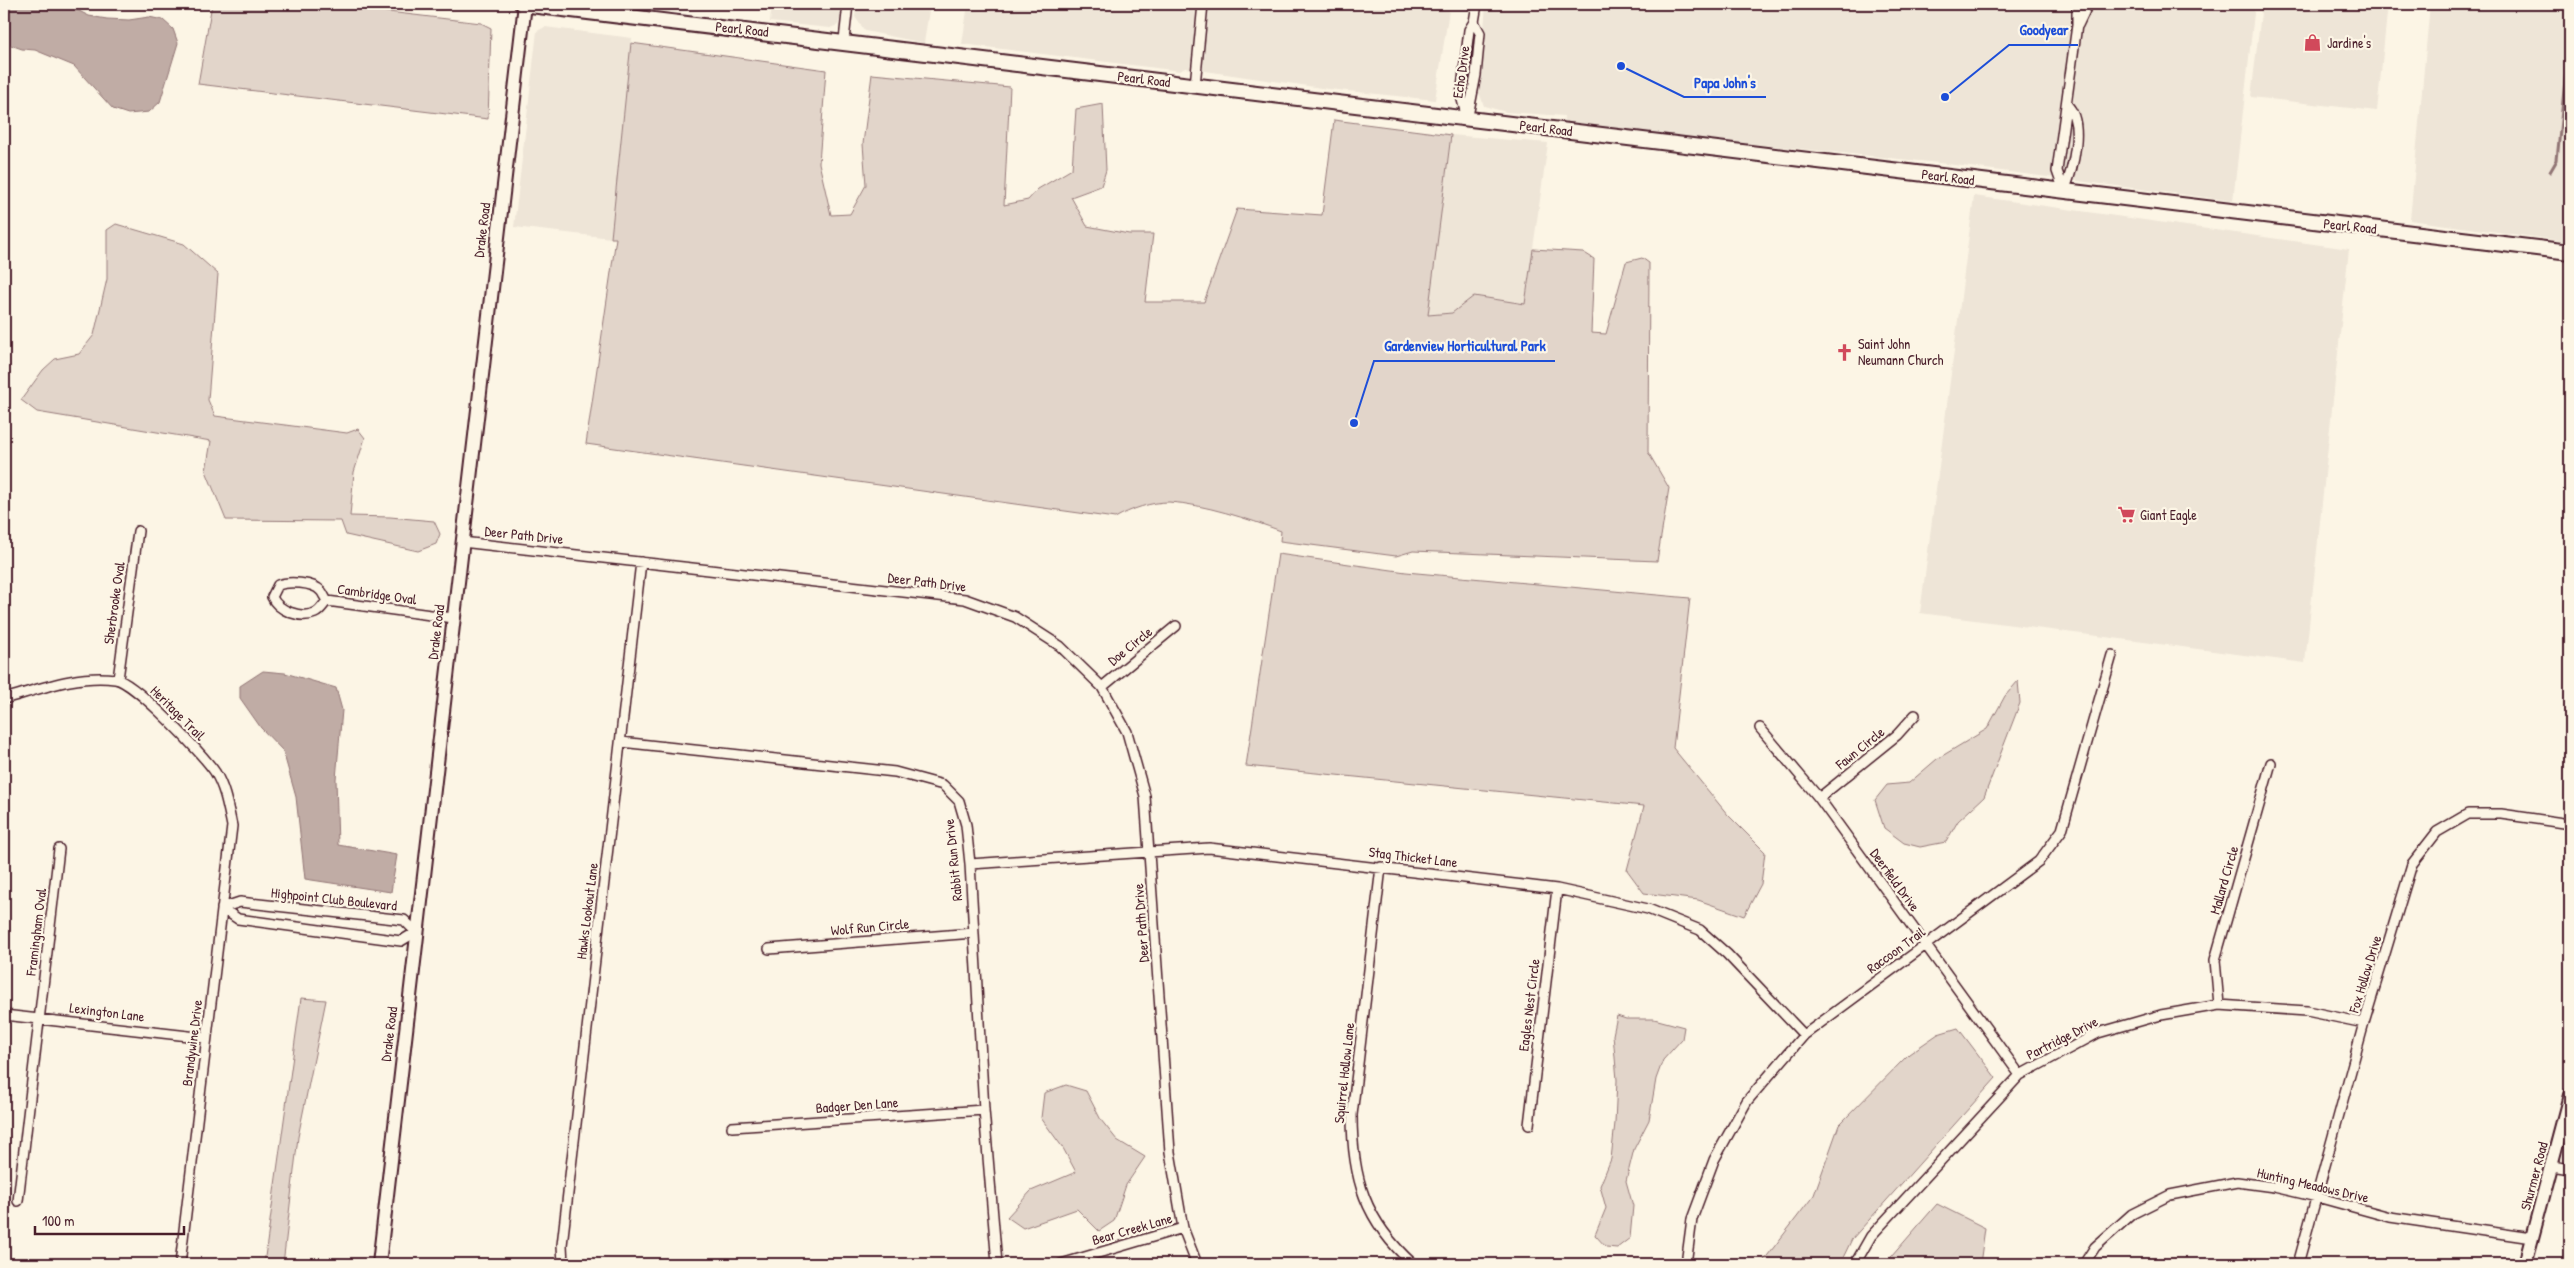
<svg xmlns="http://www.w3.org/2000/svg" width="2574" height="1268" viewBox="0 0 2574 1268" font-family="'Patrick Hand',sans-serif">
<rect width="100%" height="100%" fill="#fcf5e5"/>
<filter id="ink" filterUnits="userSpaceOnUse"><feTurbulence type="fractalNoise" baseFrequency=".02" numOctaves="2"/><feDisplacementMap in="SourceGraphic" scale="10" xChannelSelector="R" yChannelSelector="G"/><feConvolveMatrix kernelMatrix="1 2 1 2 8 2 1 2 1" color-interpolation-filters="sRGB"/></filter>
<g filter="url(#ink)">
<path fill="#eee5d7" d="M 772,4 L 845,4 L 838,25 L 830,28 L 770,22 Z
M 857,4 L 930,4 L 924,43 L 865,31 L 855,17 Z
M 968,4 L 1450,4 L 1435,100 L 1328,89 L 1185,68 L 1180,71 L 962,44 Z
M 1486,4 L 2255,4 L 2233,201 L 1939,163 L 1563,125 L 1564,116 L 1506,112 L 1484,106 L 1479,92 Z
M 2262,4 L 2388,4 L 2377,111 L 2251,97 Z
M 2430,4 L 2570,4 L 2570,242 L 2410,220 Z
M 545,27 L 632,38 L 611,238 L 514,227 L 537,31 Z
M 1451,135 L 1548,143 L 1525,304 L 1474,296 L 1452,313 L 1427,315 Z
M 1974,196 L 2349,249 L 2305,663 L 1920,613 Z"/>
<path fill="#e2d5ca" stroke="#967a7a" d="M 212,4 L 321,4 L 481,23 L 491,28 L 488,119 L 198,84 Z
M 631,43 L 826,70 L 819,163 L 831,215 L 850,214 L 866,185 L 863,144 L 872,74 L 1010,87 L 1004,205 L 1028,200 L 1038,189 L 1072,169 L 1076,109 L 1103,104 L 1106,170 L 1101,186 L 1071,197 L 1087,226 L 1129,234 L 1153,234 L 1145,302 L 1204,302 L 1237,209 L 1322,215 L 1334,120 L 1451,135 L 1428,315 L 1452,313 L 1474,296 L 1525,304 L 1533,249 L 1583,252 L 1594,259 L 1591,333 L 1606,334 L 1626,262 L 1642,258 L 1649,263 L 1648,452 L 1669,488 L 1657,561 L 1413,551 L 1396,556 L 1280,541 L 1281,531 C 1249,519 1203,504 1169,502 C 1151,502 1131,509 1115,518 L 586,444 L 616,238 L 611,238 Z
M 116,224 L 184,244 L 218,274 L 208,400 L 215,416 L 347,433 L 358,429 L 365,438 L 354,472 L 350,516 L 390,517 L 434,521 L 440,534 L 436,544 L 418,551 L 346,535 L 341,521 L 226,520 L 206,471 L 211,441 L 37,412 L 21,400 L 43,370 L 55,359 L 79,354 L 94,335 L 107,279 L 107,230 Z
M 1278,554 L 1406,572 L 1690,598 L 1673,748 L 1728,815 L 1765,852 L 1761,884 L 1744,916 L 1698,900 L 1644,893 L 1627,870 L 1644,806 L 1246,766 Z
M 2018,681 L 2020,703 L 1984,797 L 1958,821 L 1946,842 L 1920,847 L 1904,843 L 1884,828 L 1875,800 L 1887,785 L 1909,783 L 1937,759 L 1987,729 L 2005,696 Z
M 301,998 L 326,1000 L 298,1137 L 283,1264 L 264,1264 Z
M 1617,1016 L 1626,1019 L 1654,1019 L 1684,1027 L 1682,1039 L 1663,1060 L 1656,1079 L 1649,1120 L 1634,1149 L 1626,1181 L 1633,1206 L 1630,1238 L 1617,1248 L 1606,1247 L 1595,1235 L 1606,1208 L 1600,1186 L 1611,1159 L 1615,1123 L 1617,1080 L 1613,1035 Z
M 1958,1028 L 1996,1078 L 1852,1239 L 1840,1264 L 1761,1264 L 1814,1195 L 1839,1125 L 1909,1054 L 1938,1034 Z
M 1066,1085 L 1086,1091 L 1101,1120 L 1117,1140 L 1145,1157 L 1126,1185 L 1114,1221 L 1099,1231 L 1077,1209 L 1023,1228 L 1007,1217 L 1031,1191 L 1076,1172 L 1063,1148 L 1041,1118 L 1044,1093 Z
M 1937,1204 L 1985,1228 L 1980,1264 L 1885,1264 Z"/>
<path fill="#c0aca5" stroke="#917474" d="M 4,4 L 65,4 L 89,16 L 107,19 L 129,20 L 149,17 L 163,20 L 173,29 L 178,43 L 160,102 L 149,112 L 128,114 L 113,109 L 74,66 L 35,50 L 22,49 L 5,43 Z
M 263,671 L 285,673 L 336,688 L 342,710 L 336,779 L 338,845 L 397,855 L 391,892 L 305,879 L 296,797 L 283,751 L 261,728 L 240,698 L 240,686 Z"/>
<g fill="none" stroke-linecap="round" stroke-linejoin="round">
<path stroke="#917474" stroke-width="3" d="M 2550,172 L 2557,160 L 2570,30"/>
<defs>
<path id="street" d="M 2078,25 L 2088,4
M 844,40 L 848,4
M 1195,85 L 1203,4
M 1468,116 L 1476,75 L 1480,33 L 1474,22
M 1467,118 L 1461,96 L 1469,30 L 1474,22 L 1477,4
M 2064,191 L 2057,171 L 2077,25 L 2077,4
M 2064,191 C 2073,170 2085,122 2067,105
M 462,542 L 965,599 L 1015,617 L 1060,646 L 1102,687 L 1127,732 L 1145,796 L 1170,1152 L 1183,1228 L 1197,1264
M 327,601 C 323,605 320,611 315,613 C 301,619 278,611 272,597 L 278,585 C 288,581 313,582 321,591 C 323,593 325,598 327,601 L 453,618
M 118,679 L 138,531
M 1102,687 L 1176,626
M 4,699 C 40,689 77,674 115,679 C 134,681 203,754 215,772 C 225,788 228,807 232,826 L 180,1264
M 1760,728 L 1819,798 L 2020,1075
M 621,742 L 895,772 L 943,785 L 959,801 L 966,825 L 970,864 L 984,1110 L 997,1264
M 1819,798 L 1897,735 L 1915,715
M 970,864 L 1209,848 L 1557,889 L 1648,909 L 1700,930 L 1727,954 L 1804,1035
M 1381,867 L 1352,1115 C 1352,1178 1365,1221 1413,1264
M 240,902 L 404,920 L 416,932 L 401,941 L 238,919 L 222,908 Z
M 769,949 L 974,933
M 2219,1005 L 2215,960 L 2271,763
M 4,1015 L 206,1038
M 1529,1125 L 1557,889
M 732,1127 L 984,1110
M 2552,1166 L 2570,1169
M 18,1201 L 59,849
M 563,1264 L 562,1245 L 641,562
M 1061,1264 L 1183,1228
M 1686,1264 L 1692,1219 L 1714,1160 L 1747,1101 L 1804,1035 L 2039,861 L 2062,830 L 2112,655
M 1855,1264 L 1871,1236 L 2020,1075 L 2098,1033 L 2161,1015 L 2219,1005 L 2307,1011 L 2364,1023
M 2084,1264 L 2095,1247 L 2132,1214 L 2170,1195 L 2237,1182 L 2274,1187 L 2317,1197 L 2390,1217 L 2532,1238
M 2298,1264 L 2364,1023 L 2412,864 L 2437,832 L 2468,814 L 2501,814 L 2570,824"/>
<path id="secondary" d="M 379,1264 L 525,4
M 2525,1264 L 2570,1095"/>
<path id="primary" d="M 522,4 C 1205,82 1887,172 2570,252"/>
</defs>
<use href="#street" stroke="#4a1f2b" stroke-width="12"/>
<use href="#secondary" stroke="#4a1f2b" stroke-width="16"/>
<use href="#primary" stroke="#4a1f2b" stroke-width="18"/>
<use href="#street" stroke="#fcf5e5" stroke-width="9"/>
<use href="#secondary" stroke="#fcf5e5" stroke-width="12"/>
<use href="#primary" stroke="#fcf5e5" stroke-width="14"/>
</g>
</g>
<defs>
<symbol id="shop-bare" viewBox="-9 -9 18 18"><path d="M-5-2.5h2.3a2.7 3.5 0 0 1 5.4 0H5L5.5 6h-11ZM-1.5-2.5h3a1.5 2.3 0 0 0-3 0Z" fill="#d1495b" stroke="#fcf5e5" stroke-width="2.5" paint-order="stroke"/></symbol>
<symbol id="church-bare" viewBox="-9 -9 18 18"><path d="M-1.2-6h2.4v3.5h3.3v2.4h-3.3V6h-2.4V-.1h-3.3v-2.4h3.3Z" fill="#d1495b" stroke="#fcf5e5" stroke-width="2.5" paint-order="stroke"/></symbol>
<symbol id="supermarket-bare" viewBox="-9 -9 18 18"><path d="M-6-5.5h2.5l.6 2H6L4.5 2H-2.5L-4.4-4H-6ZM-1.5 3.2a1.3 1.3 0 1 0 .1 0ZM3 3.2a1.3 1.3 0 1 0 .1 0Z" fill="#d1495b" stroke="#fcf5e5" stroke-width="2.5" paint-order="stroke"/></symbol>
</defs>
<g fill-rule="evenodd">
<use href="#shop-bare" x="2300" y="30" width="25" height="25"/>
<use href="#church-bare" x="1832" y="340" width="25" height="25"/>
<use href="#supermarket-bare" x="2114" y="502" width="25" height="25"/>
</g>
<g text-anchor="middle" stroke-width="4.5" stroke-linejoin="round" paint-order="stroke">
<g font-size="14" fill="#4a1f2b" stroke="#fcf5e5">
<text transform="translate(742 29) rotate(6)" y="5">Pearl Road</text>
<text transform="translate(1461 72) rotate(-82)" y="5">Echo Drive</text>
<text transform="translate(1144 79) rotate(7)" y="5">Pearl Road</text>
<text transform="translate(1546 128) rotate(7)" y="5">Pearl Road</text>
<text transform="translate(1948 177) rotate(7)" y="5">Pearl Road</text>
<text transform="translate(2350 226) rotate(6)" y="5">Pearl Road</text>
<text transform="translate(482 230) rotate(-83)" y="5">Drake Road</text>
<text transform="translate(524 535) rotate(6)" y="5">Deer Path Drive</text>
<text transform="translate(927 582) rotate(7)" y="5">Deer Path Drive</text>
<text transform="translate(377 594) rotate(8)" y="5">Cambridge Oval</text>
<text transform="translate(114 603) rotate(-82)" y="5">Sherbrooke Oval</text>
<text transform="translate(436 632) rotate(-83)" y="5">Drake Road</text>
<text transform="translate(1130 646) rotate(-39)" y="5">Doe Circle</text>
<text transform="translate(178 713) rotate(45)" y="5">Heritage Trail</text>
<text transform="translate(1860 748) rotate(-39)" y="5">Fawn Circle</text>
<text transform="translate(1413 857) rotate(7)" y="5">Stag Thicket Lane</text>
<text transform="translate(953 860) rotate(-96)" y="5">Rabbit Run Drive</text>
<text transform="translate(1895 880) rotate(54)" y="5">Deerfield Drive</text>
<text transform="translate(2224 880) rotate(-74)" y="5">Mallard Circle</text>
<text transform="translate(334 899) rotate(6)" y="5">Highpoint Club Boulevard</text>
<text transform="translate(587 911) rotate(-83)" y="5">Hawks Lookout Lane</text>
<text transform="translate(1141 923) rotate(-94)" y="5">Deer Path Drive</text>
<text transform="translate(870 927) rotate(-5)" y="5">Wolf Run Circle</text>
<text transform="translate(36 932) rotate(-83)" y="5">Framingham Oval</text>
<text transform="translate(1896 950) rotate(-36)" y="5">Raccoon Trail</text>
<text transform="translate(2365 974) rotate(-73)" y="5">Fox Hollow Drive</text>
<text transform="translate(1529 1005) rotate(-83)" y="5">Eagles Nest Circle</text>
<text transform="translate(107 1012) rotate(7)" y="5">Lexington Lane</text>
<text transform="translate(389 1034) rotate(-83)" y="5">Drake Road</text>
<text transform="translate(2062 1038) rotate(-27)" y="5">Partridge Drive</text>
<text transform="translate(192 1043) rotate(-83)" y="5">Brandywine Drive</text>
<text transform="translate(1344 1073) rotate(-84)" y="5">Squirrel Hollow Lane</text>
<text transform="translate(857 1105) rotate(-4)" y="5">Badger Den Lane</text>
<text transform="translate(2534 1176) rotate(-75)" y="5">Shurmer Road</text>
<text transform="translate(2313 1185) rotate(13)" y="5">Hunting Meadows Drive</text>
<text transform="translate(1132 1229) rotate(-16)" y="5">Bear Creek Lane</text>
</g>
<g font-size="14" fill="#4a1f2b" stroke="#fcf5e5" text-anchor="start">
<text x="2327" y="48">Jardine's</text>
<text x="1858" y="349">Saint John<tspan x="1858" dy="16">Neumann Church</tspan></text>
<text x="2140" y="520">Giant Eagle</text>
</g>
</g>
<path fill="none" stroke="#1d4ed8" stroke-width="2" d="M1945 97L2009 45H2078M1621 66L1684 97H1766M1354 423L1374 361H1555"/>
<g fill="#1d4ed8" stroke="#fcf5e5" stroke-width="2">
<circle cx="1945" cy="97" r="5"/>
<circle cx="1621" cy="66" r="5"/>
<circle cx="1354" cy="423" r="5"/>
</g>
<g font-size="15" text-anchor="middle" font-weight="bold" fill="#1d4ed8" stroke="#fcf5e5" stroke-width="4.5" stroke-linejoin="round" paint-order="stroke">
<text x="2044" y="35">Goodyear</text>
<text x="1725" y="88">Papa John's</text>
<text x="1465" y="351">Gardenview Horticultural Park</text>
</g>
<rect width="2574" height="1268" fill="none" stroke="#fcf5e5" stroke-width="20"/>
<rect x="10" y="10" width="2554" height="1248" fill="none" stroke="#4a1f2b" stroke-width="2" filter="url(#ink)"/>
<path d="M35 1226v8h149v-8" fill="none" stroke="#4a1f2b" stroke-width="2.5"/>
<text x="42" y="1226" font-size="15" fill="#4a1f2b" stroke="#fcf5e5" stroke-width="4" paint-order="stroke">100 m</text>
</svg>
